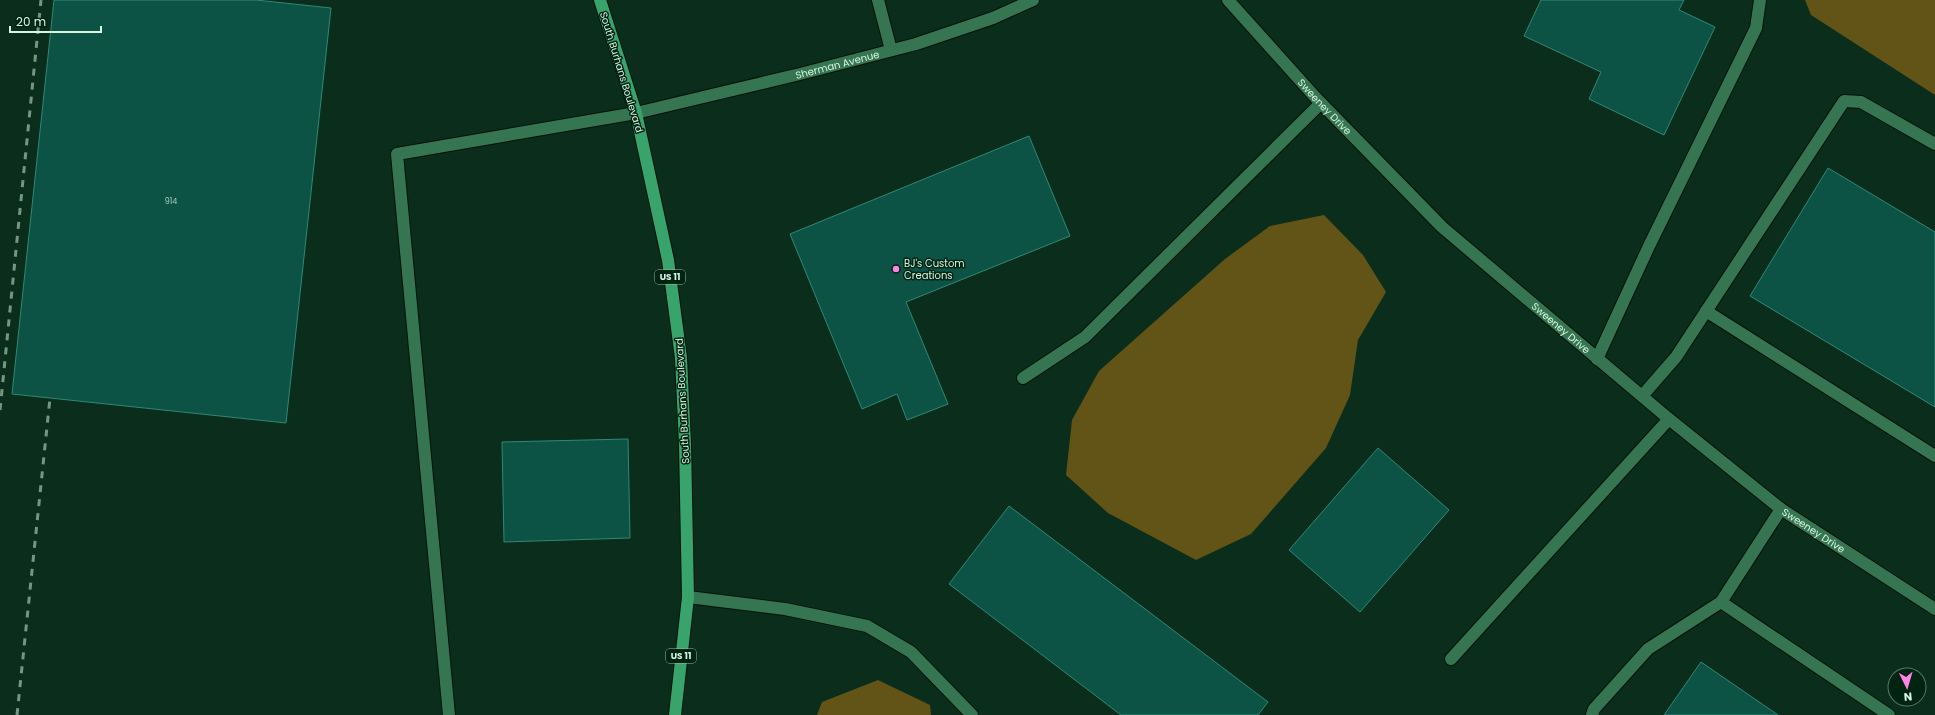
<svg xmlns="http://www.w3.org/2000/svg" width="1935" height="715" viewBox="0 0 1935 715" font-family="Poppins,sans-serif">
<rect width="100%" height="100%" fill="#0b2d1b"/>
<path fill="#625416" d="M 1805,0 L 1935,0 L 1935,95 L 1811,15 Z
M 1324,215 L 1363,255 L 1386,292 L 1358,340 L 1350,395 L 1326,448 L 1251,534 L 1196,560 L 1108,513 L 1066,475 L 1072,420 L 1099,371 L 1225,259 L 1270,226 Z
M 878,680 L 930,705 L 931,715 L 817,715 L 822,702 Z"/>
<path fill="#0c5346" stroke="#318876" d="M 54,0 L 256,0 L 331,8 L 286,423 L 12,394 Z
M 1541,0 L 1684,0 L 1679,10 L 1715,27 L 1664,135 L 1589,99 L 1601,72 L 1524,36 Z
M 1029,136 L 1070,236 L 906,302 L 948,404 L 907,420 L 897,394 L 862,409 L 790,234 Z
M 1828,168 L 1935,232 L 1935,407 L 1750,296 Z
M 628,439 L 630,538 L 504,542 L 502,442 Z
M 1378,448 L 1449,510 L 1360,612 L 1289,550 Z
M 1009,506 L 1268,702 L 1258,715 L 1121,715 L 949,584 Z
M 1701,662 L 1778,715 L 1664,715 Z"/>
<g fill="none" stroke-linecap="round" stroke-linejoin="round">
<defs>
<g id="minor">
<path d="M 878,0 L 891,50"/>
<path id="s1" d="M 1228,0 L 1316,98 L 1442,227 L 1669,419 L 1781,509 L 1935,609"/>
<path d="M 1706,311 L 1935,456"/>
<path d="M 1597,359 L 1649,246 L 1756,28 L 1760,0"/>
<path d="M 1023,378 L 1085,337 L 1321,103"/>
<path d="M 1642,396 L 1676,357 L 1844,101 L 1861,102 L 1935,144"/>
<path d="M 688,597 L 785,609 L 867,626 L 911,652 L 972,715"/>
<path d="M 1721,602 L 1889,715"/>
<path d="M 1451,659 L 1669,419"/>
<path id="s2" d="M 449,715 L 397,154 L 636,113 L 800,74 L 916,44 L 993,18 L 1033,0"/>
<path d="M 1592,715 L 1594,709 L 1648,649 L 1721,602 L 1781,509"/>
</g>
<path id="major" d="M 600,0 L 636,113 L 668,260 L 681,358 L 685,444 L 688,597 L 675,715"/>
</defs>
<use href="#minor" stroke="#021308" stroke-width="14"/>
<use href="#major" stroke="#021308" stroke-width="14"/>
<use href="#minor" stroke="#367551" stroke-width="12"/>
<use href="#major" stroke="#38a46c" stroke-width="12"/>
<path stroke="#759682" stroke-width="3" stroke-dasharray="7 7" stroke-linecap="butt" d="M 0,410 L 41,0
M 17,715 L 50,398"/>
</g>
<circle fill="#fd86e2" stroke="#012312" stroke-width="1.5" cx="896" cy="269" r="4"/>
<g text-anchor="middle" stroke-width="3" stroke-linejoin="round" paint-order="stroke">
<g font-size="8" fill="#a4cebb">
<text x="171" y="204">914</text>
</g>
<g fill="#012312" stroke="#97b7a4" stroke-width="1">
<rect x="655" y="270" width="30" height="14" rx="3"/>
<rect x="666" y="649" width="30" height="14" rx="3"/>
</g>
<g font-size="9" font-weight="bold" fill="#d7f7e2">
<text x="670" y="280">US 11</text>
<text x="681" y="659">US 11</text>
</g>
<g font-size="10" fill="#d7f7e2" stroke="#012312">
<text dy="4" stroke="none"><textPath href="#s2" startOffset="1013">Sherman Avenue</textPath></text>
<text transform="translate(622 72) rotate(73)" y="4">South Burhans Boulevard</text>
<text dy="4" stroke="none"><textPath href="#s1" startOffset="144">Sweeney Drive</textPath></text>
<text dy="4" stroke="none"><textPath href="#s1" startOffset="468">Sweeney Drive</textPath></text>
<text transform="translate(682 401) rotate(-93)" y="4">South Burhans Boulevard</text>
<text dy="4" stroke="none"><textPath href="#s1" startOffset="792">Sweeney Drive</textPath></text>
</g>
<g font-size="10" fill="#d7f7e2" stroke="#012312" text-anchor="start">
<text x="904" y="267">BJ's Custom<tspan x="904" dy="12">Creations</tspan></text>
</g>
</g>
<g transform="translate(1907 687) rotate(175)"><circle r="19" fill="#012312" stroke="#577865"/>
<path d="M0-3L7 15L0 10L-7 15Z" fill="#fd86e2"/>
<text y="-6" font-size="11" font-weight="bold" text-anchor="middle" fill="#d7f7e2">N</text>
</g>
<path d="M10 26v6h91v-6" fill="none" stroke="#d7f7e2" stroke-width="2"/>
<text x="16" y="26" font-size="12" fill="#d7f7e2" stroke="#012312" stroke-width="3" paint-order="stroke">20 m</text>
</svg>
